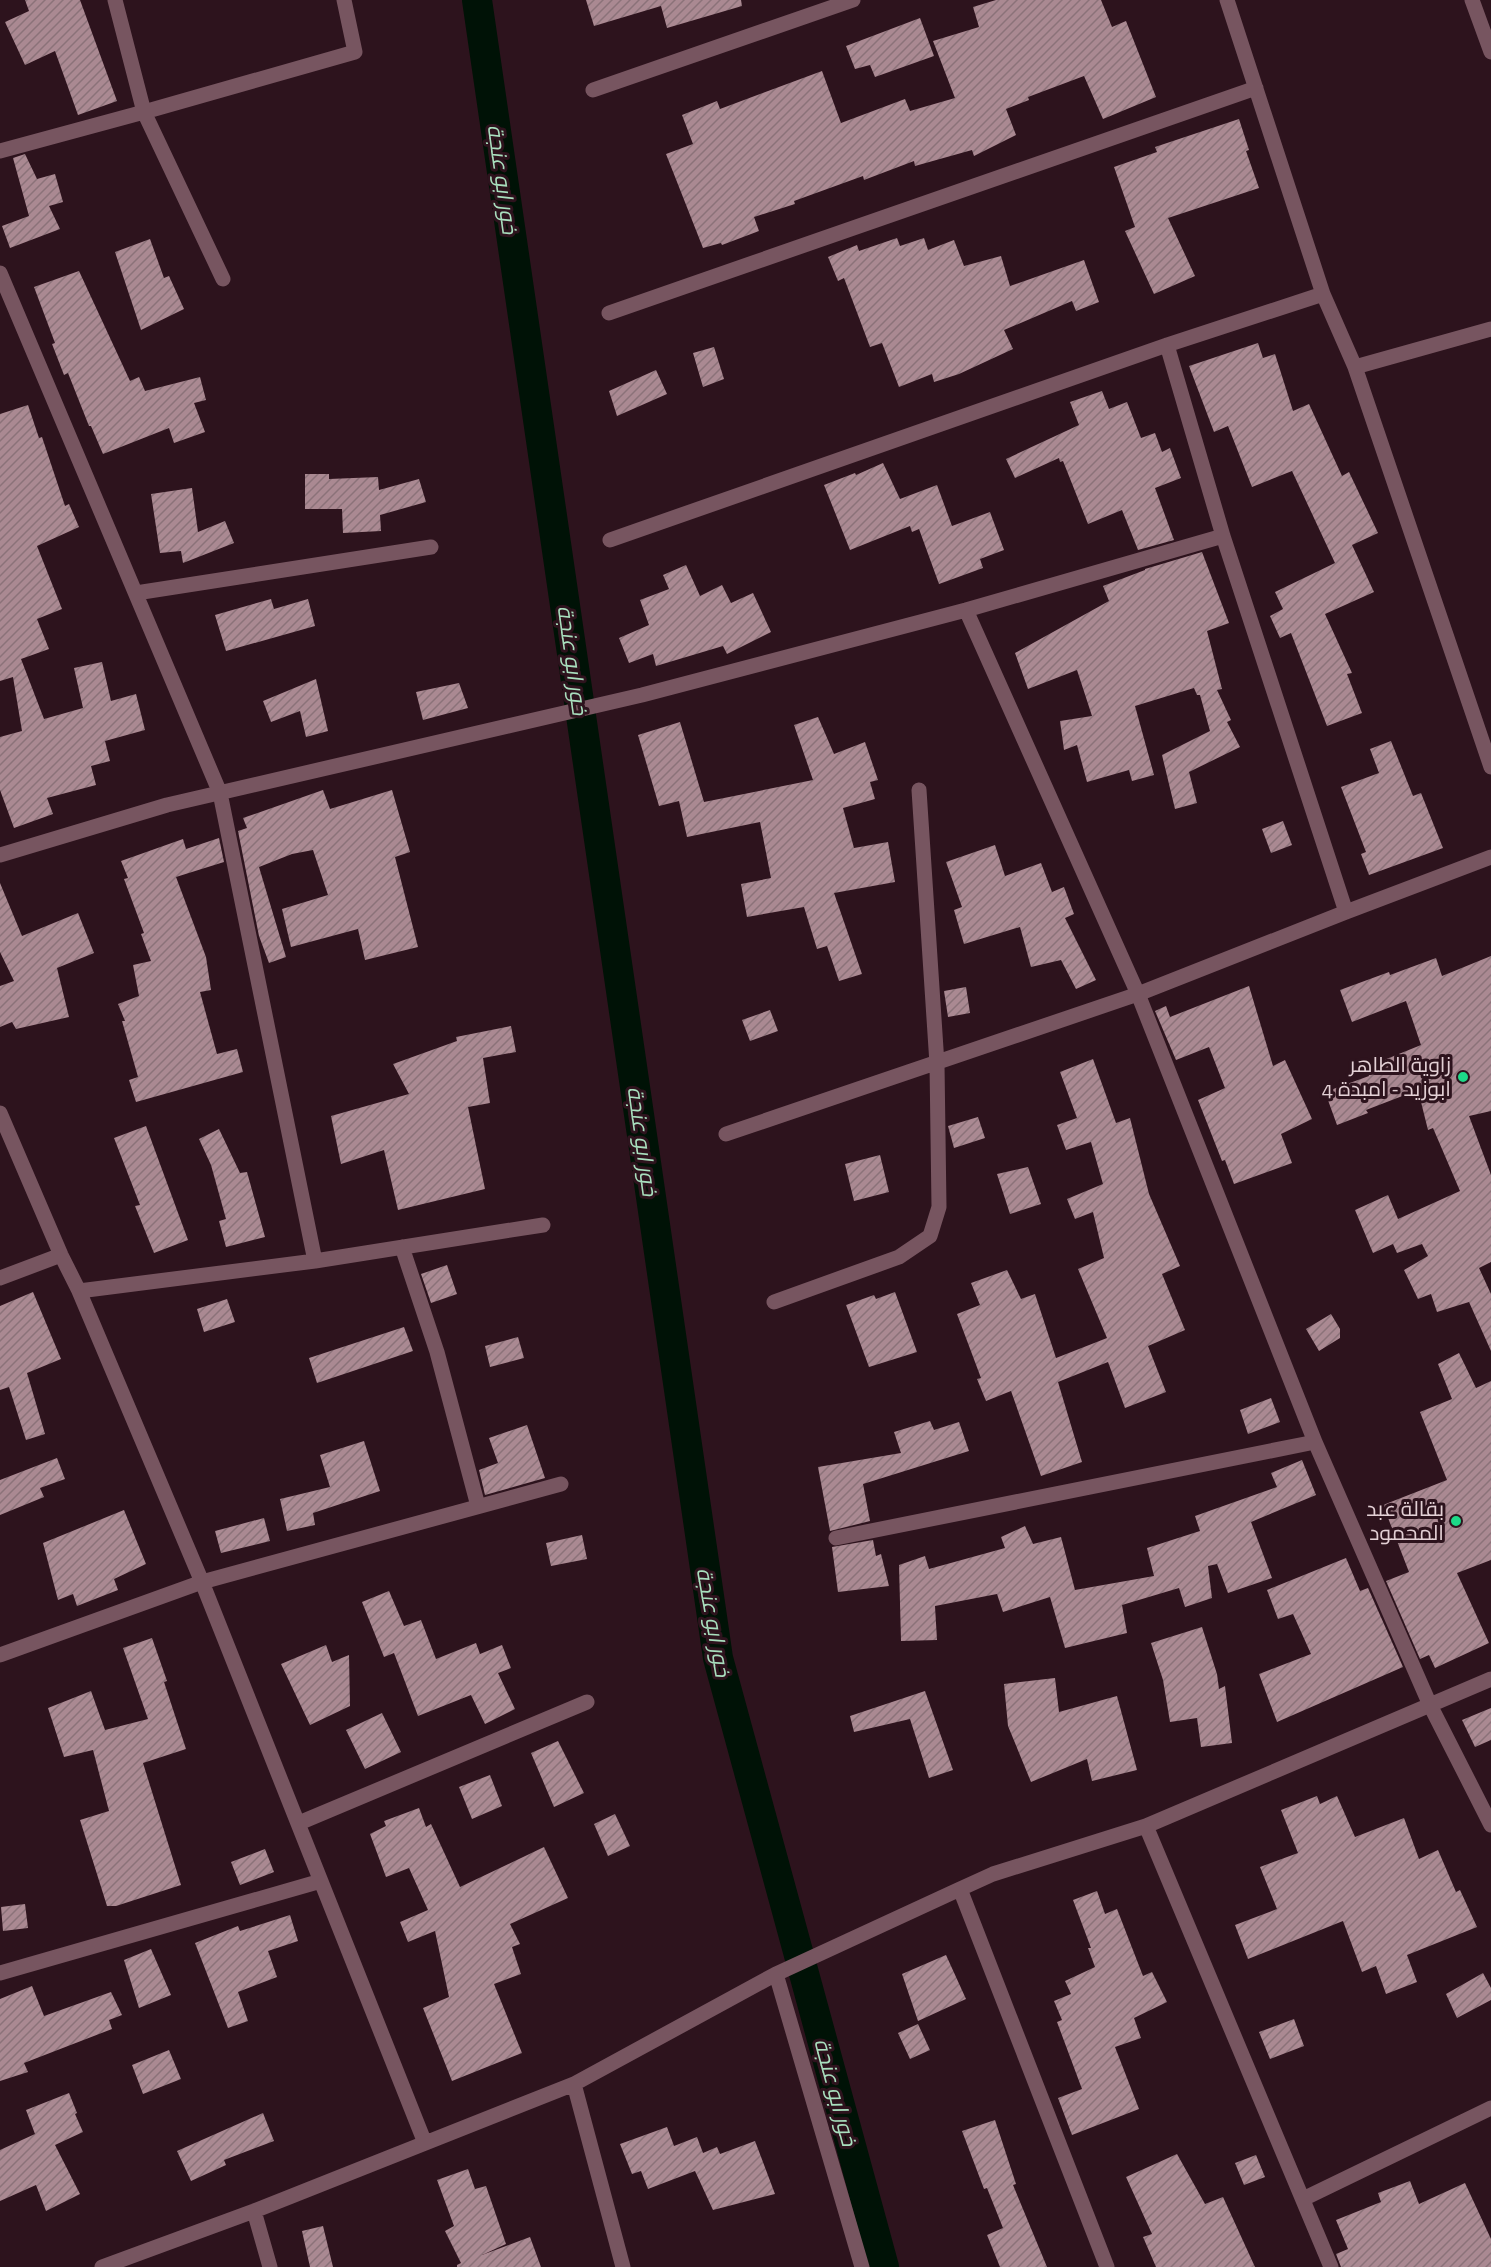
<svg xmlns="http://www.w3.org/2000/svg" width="1491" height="2267" viewBox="0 0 1491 2267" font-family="'Zilla Slab',Cairo,serif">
<defs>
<pattern id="building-hatch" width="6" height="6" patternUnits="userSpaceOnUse" patternTransform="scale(1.5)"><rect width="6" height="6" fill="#aa8992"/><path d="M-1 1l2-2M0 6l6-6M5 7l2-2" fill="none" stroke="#8b7279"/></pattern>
</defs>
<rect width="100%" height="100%" fill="#2d131d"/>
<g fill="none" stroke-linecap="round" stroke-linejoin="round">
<path stroke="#001206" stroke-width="30" d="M 477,0 L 718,1658 L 884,2267"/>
</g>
<path fill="url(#building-hatch)" d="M 25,0 L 80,0 L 117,101 L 78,115 L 55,51 L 25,65 L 5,22 L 29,11 Z
M 586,0 L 741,0 L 742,6 L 667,28 L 661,6 L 594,26 Z
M 996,0 L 1101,0 L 1112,27 L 1126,21 L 1156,97 L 1103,119 L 1084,76 L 1028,97 L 1029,100 L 1006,109 L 1016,135 L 974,156 L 972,150 L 915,166 L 914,161 L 864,180 L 863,176 L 794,201 L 795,204 L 754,217 L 759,231 L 722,245 L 721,243 L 703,248 L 666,154 L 693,144 L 682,115 L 717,101 L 720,109 L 822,71 L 841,123 L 905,99 L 910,111 L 955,98 L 933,41 L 979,27 L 973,7 Z
M 920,18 L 934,56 L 875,77 L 870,65 L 855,69 L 846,46 Z
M 1239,119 L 1249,150 L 1246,151 L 1259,188 L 1168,218 L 1195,276 L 1154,294 L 1125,231 L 1135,227 L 1114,167 L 1157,152 L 1155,147 Z
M 25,154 L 37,179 L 55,174 L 63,202 L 49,206 L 60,229 L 10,248 L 2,226 L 29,216 L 13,158 Z
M 897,238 L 900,246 L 924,238 L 928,250 L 954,240 L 964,266 L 1001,256 L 1010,286 L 1084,260 L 1099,302 L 1076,311 L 1072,301 L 1004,330 L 1013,349 L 959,374 L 934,382 L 932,374 L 899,387 L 882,343 L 870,347 L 844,278 L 838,281 L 828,257 L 857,245 L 859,251 Z
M 150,239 L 164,278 L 169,276 L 184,309 L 141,330 L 115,252 Z
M 79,271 L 130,381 L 139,377 L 145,391 L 200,377 L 206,400 L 194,403 L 205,432 L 174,443 L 169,428 L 103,454 L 91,426 L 89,426 L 68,373 L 64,375 L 52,344 L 55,343 L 34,287 Z
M 1258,343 L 1263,358 L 1275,354 L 1293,411 L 1309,404 L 1342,476 L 1349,472 L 1378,533 L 1352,545 L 1374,592 L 1325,614 L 1352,673 L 1347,674 L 1362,713 L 1327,726 L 1291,633 L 1280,638 L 1270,616 L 1283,609 L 1275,592 L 1335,563 L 1292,471 L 1252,487 L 1228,426 L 1214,432 L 1189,366 Z
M 714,347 L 724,379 L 703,387 L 693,353 Z
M 656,370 L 667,394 L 617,416 L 609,391 Z
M 1102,391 L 1109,409 L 1127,402 L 1141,438 L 1155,433 L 1162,452 L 1170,448 L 1181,478 L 1155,488 L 1174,540 L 1138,550 L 1122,510 L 1088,524 L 1063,461 L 1060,462 L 1059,458 L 1015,478 L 1006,459 L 1079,425 L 1070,402 Z
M 28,405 L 39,438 L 42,437 L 65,506 L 69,504 L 79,527 L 37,546 L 62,609 L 37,619 L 49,649 L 21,659 L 44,719 L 83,708 L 74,668 L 102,662 L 111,701 L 136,694 L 145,730 L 105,741 L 110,761 L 91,766 L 96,785 L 47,798 L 53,814 L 14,828 L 0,790 L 0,737 L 22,731 L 13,677 L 0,681 L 0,414 Z
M 883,463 L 900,499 L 937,485 L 952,526 L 990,512 L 1004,550 L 980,559 L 983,568 L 939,584 L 919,529 L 912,532 L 910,526 L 850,550 L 824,485 L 855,473 L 856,475 Z
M 305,474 L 329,474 L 329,479 L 378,477 L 379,490 L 419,479 L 426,502 L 380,515 L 381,531 L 343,533 L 342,509 L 305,509 Z
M 192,488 L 198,532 L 225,521 L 234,543 L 183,563 L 181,551 L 160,553 L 151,494 Z
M 1202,552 L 1229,623 L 1207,631 L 1222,689 L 1217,690 L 1231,720 L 1227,722 L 1240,747 L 1189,772 L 1197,803 L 1175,809 L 1162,755 L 1210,731 L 1200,695 L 1197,695 L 1194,688 L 1135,706 L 1154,775 L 1132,781 L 1129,770 L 1087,782 L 1077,745 L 1064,750 L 1060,721 L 1092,716 L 1077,670 L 1028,689 L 1015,653 L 1109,601 L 1103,586 L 1145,570 L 1145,569 Z
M 686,565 L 700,596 L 722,585 L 731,603 L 753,593 L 771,632 L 727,654 L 723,646 L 656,666 L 653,654 L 629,663 L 619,638 L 649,625 L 640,600 L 669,589 L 663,575 Z
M 271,599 L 274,609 L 308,599 L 315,626 L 226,651 L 215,615 Z
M 316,679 L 328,731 L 306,737 L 300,711 L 271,722 L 263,701 Z
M 459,683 L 468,708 L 423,720 L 416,692 Z
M 818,717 L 834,754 L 865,742 L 878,780 L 870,782 L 875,799 L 843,808 L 854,848 L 888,842 L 895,882 L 834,893 L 862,974 L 839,981 L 827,946 L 817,949 L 804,907 L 747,917 L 741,884 L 771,878 L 760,822 L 687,837 L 679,801 L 659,806 L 638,735 L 680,722 L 704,802 L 813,780 L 794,725 Z
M 1391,741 L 1413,796 L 1421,793 L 1443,848 L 1369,875 L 1361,854 L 1366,852 L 1341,787 L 1379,773 L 1370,749 Z
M 323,790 L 330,809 L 392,790 L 410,852 L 395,857 L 418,947 L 365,960 L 358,929 L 291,947 L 282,909 L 328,895 L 313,850 L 292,854 L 259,867 L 286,957 L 269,963 L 259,936 L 238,831 L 247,828 L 243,818 Z
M 1283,821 L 1292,845 L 1271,853 L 1262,829 Z
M 219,838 L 224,862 L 176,877 L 206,957 L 211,990 L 200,992 L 217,1054 L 237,1049 L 243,1072 L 136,1102 L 129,1080 L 138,1077 L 122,1021 L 125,1021 L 118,1004 L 139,996 L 133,965 L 151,961 L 141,934 L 144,933 L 124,879 L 128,878 L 121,861 L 183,839 L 186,849 Z
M 995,845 L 1005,876 L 1041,863 L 1052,892 L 1064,887 L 1074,914 L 1065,918 L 1096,980 L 1076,989 L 1061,960 L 1031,967 L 1020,927 L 964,944 L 954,910 L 962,907 L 946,862 Z
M 0,883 L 22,936 L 78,913 L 94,953 L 57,968 L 69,1017 L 16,1029 L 12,1022 L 0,1027 L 0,986 L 14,981 L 0,952 Z
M 1491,956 L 1491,1111 L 1469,1116 L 1491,1175 L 1491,1262 L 1479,1268 L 1491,1294 L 1491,1351 L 1469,1302 L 1437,1312 L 1431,1294 L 1418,1299 L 1404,1270 L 1428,1256 L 1422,1244 L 1397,1253 L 1393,1244 L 1373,1253 L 1355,1210 L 1388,1195 L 1398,1219 L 1460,1191 L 1433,1128 L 1428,1130 L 1418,1090 L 1366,1110 L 1368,1113 L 1337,1125 L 1325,1092 L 1369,1076 L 1367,1070 L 1386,1063 L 1384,1060 L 1421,1045 L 1406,1001 L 1352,1022 L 1340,990 L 1389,972 L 1390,975 L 1436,958 L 1442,976 Z
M 1249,986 L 1273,1066 L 1285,1060 L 1312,1119 L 1281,1134 L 1292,1163 L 1234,1184 L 1225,1160 L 1222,1161 L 1198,1100 L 1225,1088 L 1209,1047 L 1176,1060 L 1155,1011 L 1166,1006 L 1170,1017 Z
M 966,987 L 970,1013 L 948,1017 L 944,991 Z
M 770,1010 L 778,1031 L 750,1041 L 742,1020 Z
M 511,1026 L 516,1052 L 483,1058 L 490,1103 L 468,1107 L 485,1189 L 398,1210 L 384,1150 L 341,1164 L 331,1116 L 409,1094 L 393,1064 L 457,1041 L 456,1037 Z
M 1093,1059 L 1116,1123 L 1130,1118 L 1149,1194 L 1180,1266 L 1162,1274 L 1185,1330 L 1148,1346 L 1166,1392 L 1125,1408 L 1108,1362 L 1058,1382 L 1082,1462 L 1041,1476 L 1011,1391 L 986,1401 L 977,1379 L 981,1378 L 957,1314 L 980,1305 L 971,1283 L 1007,1270 L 1021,1299 L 1035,1294 L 1056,1358 L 1107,1338 L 1078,1269 L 1104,1258 L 1093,1212 L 1075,1219 L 1067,1199 L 1103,1184 L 1091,1142 L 1066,1150 L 1057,1125 L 1077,1118 L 1060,1072 Z
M 978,1117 L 985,1138 L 954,1148 L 948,1126 Z
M 146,1126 L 188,1240 L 154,1253 L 135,1206 L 140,1205 L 114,1138 Z
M 219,1129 L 240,1173 L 247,1172 L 265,1237 L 226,1247 L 219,1221 L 226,1219 L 211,1165 L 199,1139 Z
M 880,1155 L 889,1192 L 854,1201 L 845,1164 Z
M 1028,1167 L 1041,1204 L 1010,1214 L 997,1174 Z
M 447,1265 L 457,1294 L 431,1303 L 421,1274 Z
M 33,1292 L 61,1359 L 27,1373 L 45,1434 L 26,1440 L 9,1387 L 0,1390 L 0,1306 Z
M 895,1292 L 917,1352 L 869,1367 L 846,1305 L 874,1295 L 876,1299 Z
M 227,1299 L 235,1322 L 204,1332 L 197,1309 Z
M 1331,1314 L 1340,1329 L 1340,1338 L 1319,1351 L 1306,1329 Z
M 404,1327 L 413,1351 L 317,1383 L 309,1358 Z
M 518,1337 L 524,1358 L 490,1367 L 485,1346 Z
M 1459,1353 L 1476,1388 L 1491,1381 L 1491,1560 L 1457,1573 L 1489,1643 L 1435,1668 L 1429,1655 L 1420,1659 L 1386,1581 L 1409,1572 L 1383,1505 L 1447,1480 L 1420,1412 L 1452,1399 L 1438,1364 Z
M 1271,1398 L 1280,1422 L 1248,1434 L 1240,1410 Z
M 930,1421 L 934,1430 L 959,1422 L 969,1451 L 863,1484 L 870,1521 L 830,1531 L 818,1467 L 901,1453 L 894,1432 Z
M 527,1425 L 545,1478 L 485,1495 L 479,1470 L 498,1463 L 489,1438 Z
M 364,1441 L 380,1491 L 313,1513 L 315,1525 L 287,1531 L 280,1499 L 330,1487 L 320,1455 Z
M 57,1458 L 65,1479 L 40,1488 L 44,1497 L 0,1515 L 0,1480 Z
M 1302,1460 L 1316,1495 L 1251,1522 L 1272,1578 L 1228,1593 L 1217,1564 L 1208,1566 L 1212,1598 L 1185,1607 L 1179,1588 L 1122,1605 L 1127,1633 L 1065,1648 L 1050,1597 L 1003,1612 L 997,1594 L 935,1606 L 937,1640 L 901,1641 L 899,1565 L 925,1556 L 929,1569 L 1005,1548 L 1001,1537 L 1025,1526 L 1033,1544 L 1061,1537 L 1075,1590 L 1154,1576 L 1147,1548 L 1200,1531 L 1195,1516 L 1277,1487 L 1271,1473 Z
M 124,1510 L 146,1564 L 114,1579 L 118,1590 L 77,1606 L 73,1594 L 58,1600 L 43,1543 Z
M 264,1518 L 270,1541 L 221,1553 L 215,1531 Z
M 582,1535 L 587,1559 L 551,1566 L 546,1543 Z
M 873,1540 L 876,1556 L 881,1554 L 889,1586 L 838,1592 L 832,1547 Z
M 1346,1558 L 1360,1591 L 1368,1588 L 1403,1667 L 1277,1722 L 1259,1674 L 1311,1654 L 1293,1614 L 1278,1619 L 1267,1590 Z
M 389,1591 L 404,1626 L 421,1620 L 436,1659 L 476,1643 L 480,1654 L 502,1645 L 511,1668 L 498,1673 L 515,1709 L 485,1724 L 471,1695 L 418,1716 L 394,1653 L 384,1657 L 362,1602 Z
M 1202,1627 L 1217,1674 L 1219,1689 L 1225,1686 L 1232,1743 L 1201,1747 L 1197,1718 L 1170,1722 L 1163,1680 L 1151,1643 Z
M 152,1638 L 167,1681 L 164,1682 L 186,1749 L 143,1763 L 181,1885 L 116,1906 L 107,1906 L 80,1820 L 109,1811 L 93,1750 L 64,1757 L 48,1708 L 91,1691 L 105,1730 L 148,1719 L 123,1648 Z
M 326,1645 L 332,1662 L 349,1655 L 350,1706 L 310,1725 L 281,1664 Z
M 1055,1678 L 1059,1712 L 1117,1696 L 1137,1770 L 1092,1781 L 1087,1759 L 1031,1782 L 1008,1726 L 1004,1684 Z
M 925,1691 L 953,1770 L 929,1778 L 910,1719 L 854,1732 L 850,1716 Z
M 1491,1708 L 1491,1740 L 1475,1747 L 1462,1720 Z
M 382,1713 L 401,1752 L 365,1769 L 346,1730 Z
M 558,1741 L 584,1793 L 554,1807 L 531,1753 Z
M 490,1775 L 502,1806 L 472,1819 L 459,1787 Z
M 1317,1796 L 1320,1804 L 1337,1796 L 1355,1837 L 1404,1818 L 1419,1859 L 1438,1850 L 1456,1892 L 1460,1890 L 1477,1927 L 1407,1955 L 1417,1982 L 1386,1994 L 1376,1966 L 1362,1972 L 1343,1921 L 1248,1959 L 1235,1925 L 1277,1909 L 1260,1867 L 1298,1853 L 1281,1810 Z
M 419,1808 L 426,1827 L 431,1824 L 460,1887 L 544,1847 L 568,1898 L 510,1924 L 520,1944 L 512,1947 L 521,1974 L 494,1984 L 522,2053 L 452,2081 L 423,2008 L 449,1997 L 435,1931 L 408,1942 L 400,1922 L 428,1910 L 409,1868 L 386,1877 L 370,1834 L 386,1826 L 384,1821 Z
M 615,1814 L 630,1846 L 608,1856 L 594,1824 Z
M 265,1849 L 274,1872 L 240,1885 L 231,1862 Z
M 1097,1891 L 1105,1914 L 1117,1909 L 1143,1976 L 1152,1972 L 1167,2002 L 1134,2018 L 1141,2038 L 1115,2047 L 1139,2109 L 1072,2135 L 1058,2098 L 1082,2089 L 1057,2022 L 1062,2020 L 1054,2001 L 1071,1994 L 1065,1981 L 1095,1967 L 1088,1948 L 1091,1948 L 1073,1900 Z
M 25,1904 L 28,1928 L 3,1931 L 1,1907 Z
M 290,1915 L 298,1941 L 268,1951 L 277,1977 L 238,1992 L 248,2021 L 228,2028 L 195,1943 L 238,1926 L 240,1931 Z
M 151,1949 L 171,1995 L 139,2008 L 124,1960 Z
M 946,1955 L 966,1999 L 918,2021 L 902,1974 Z
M 1483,1973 L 1491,1988 L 1491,2000 L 1457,2018 L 1446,1994 Z
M 32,1986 L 44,2016 L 111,1992 L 122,2015 L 109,2020 L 112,2029 L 24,2063 L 28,2072 L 0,2081 L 0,1999 Z
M 1294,2019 L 1304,2046 L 1270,2059 L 1259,2032 Z
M 918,2024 L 930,2050 L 910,2059 L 898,2033 Z
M 169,2050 L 181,2079 L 143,2094 L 132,2065 Z
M 69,2093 L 77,2113 L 75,2114 L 83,2132 L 55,2145 L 80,2194 L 46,2211 L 36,2185 L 0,2201 L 0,2150 L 35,2134 L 26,2110 Z
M 263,2113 L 274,2141 L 224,2160 L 226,2165 L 191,2181 L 177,2151 Z
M 995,2120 L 1016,2184 L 1013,2185 L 1047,2267 L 1000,2267 L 987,2235 L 1003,2228 L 987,2188 L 984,2189 L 962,2131 Z
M 667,2127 L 674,2146 L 697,2137 L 703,2153 L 717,2147 L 720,2154 L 755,2141 L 775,2194 L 713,2210 L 695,2171 L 648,2189 L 641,2171 L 632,2174 L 620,2144 Z
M 1177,2154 L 1205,2204 L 1223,2197 L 1255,2267 L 1156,2267 L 1143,2237 L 1152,2234 L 1126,2177 Z
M 1256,2155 L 1265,2177 L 1244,2185 L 1235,2163 Z
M 468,2169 L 475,2189 L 486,2186 L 506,2244 L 482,2255 L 530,2237 L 541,2267 L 457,2267 L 457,2265 L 461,2263 L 445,2231 L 454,2226 L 437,2180 Z
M 1410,2181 L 1419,2204 L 1465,2183 L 1491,2239 L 1491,2267 L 1341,2267 L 1336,2254 L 1348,2249 L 1336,2220 L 1381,2202 L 1378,2193 Z
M 323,2226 L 333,2267 L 310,2267 L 302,2231 Z"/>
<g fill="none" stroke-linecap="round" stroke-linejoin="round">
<path stroke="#775560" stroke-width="15" d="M 1227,0 L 1323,294 L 1355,367 L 1491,767
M 1472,0 L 1491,52
M 593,90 L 853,0
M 0,151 L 144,112 L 115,0
M 0,273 L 220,793 L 315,1261
M 223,279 L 144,112 L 355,52 L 344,0
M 609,313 L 1256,88
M 1167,345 L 1223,536 L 1346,912
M 1355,367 L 1491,329
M 610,540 L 1167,345 L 1323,294
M 136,593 L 431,547
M 966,610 L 1138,994 L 1315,1442 L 1430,1705 L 1491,1825
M 0,855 L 167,805 L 642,695 L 966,610 L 1223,536
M 0,1113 L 61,1255 L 79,1291 L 202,1582 L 425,2143
M 726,1134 L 1138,994 L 1346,912 L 1491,857
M 402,1247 L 437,1352 L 478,1506
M 0,1278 L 61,1255
M 79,1291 L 315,1261 L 543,1225
M 774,1302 L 899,1257 L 930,1236 L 939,1207 L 937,1064 L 919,790
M 836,1538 L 1315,1442
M 0,1655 L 202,1582 L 561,1484
M 299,1823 L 587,1702
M 1146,1826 L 1331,2267
M 0,1973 L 321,1881
M 776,1974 L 862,2267
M 574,2084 L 623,2267
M 1303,2199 L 1491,2108
M 254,2211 L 270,2267
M 102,2267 L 254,2211 L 574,2084 L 776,1974 L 960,1889
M 1107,2267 L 960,1889 L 993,1874 L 1146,1826 L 1491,1679"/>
</g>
<g fill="#1dd988" stroke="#2d131d" stroke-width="2">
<circle cx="1463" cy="1077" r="6"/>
<circle cx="1456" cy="1521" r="6"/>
</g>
<g text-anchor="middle" stroke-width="6" stroke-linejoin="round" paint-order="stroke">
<g font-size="21" fill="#e3d0d5" stroke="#2d131d" text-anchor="end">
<text x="1451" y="1072">زاوية الطاهر<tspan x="1451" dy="24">ابوزيد - امبدة 4</tspan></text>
<text x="1444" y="1516">بقالة عبد<tspan x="1444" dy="24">المحمود</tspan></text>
</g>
<g font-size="22" font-style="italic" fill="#a9dfbe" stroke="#2d131d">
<text transform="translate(503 179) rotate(82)" y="8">خور ابو عنجة</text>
<text transform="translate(573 660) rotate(82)" y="8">خور ابو عنجة</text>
<text transform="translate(643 1141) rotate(82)" y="8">خور ابو عنجة</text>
<text transform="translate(714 1622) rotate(80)" y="8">خور ابو عنجة</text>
<text transform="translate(836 2092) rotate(75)" y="8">خور ابو عنجة</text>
</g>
</g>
</svg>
